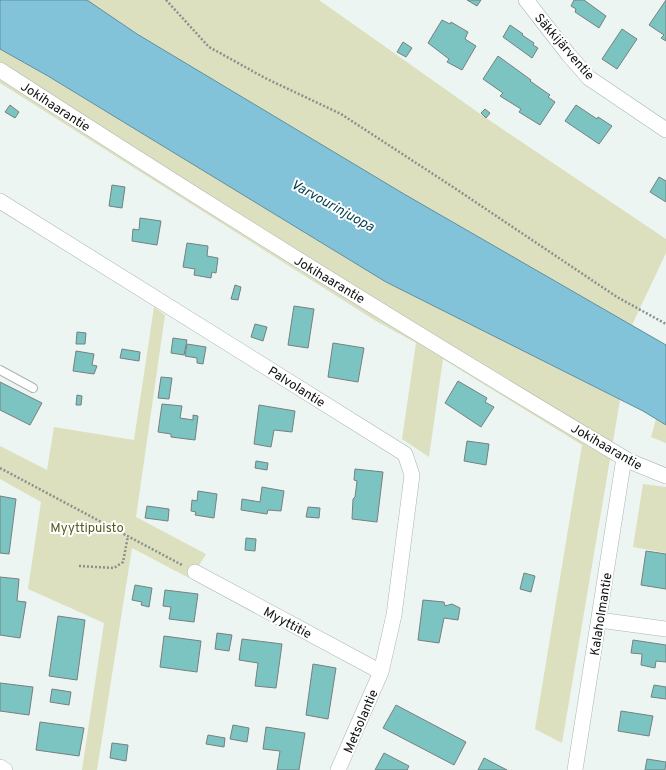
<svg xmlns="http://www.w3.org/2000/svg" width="666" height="770" viewBox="0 0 666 770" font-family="Overpass,sans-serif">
<rect width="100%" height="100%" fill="#ecf5f1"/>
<path fill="#dce0bf" d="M 87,0 L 319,0 L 486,118 L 666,239 L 666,253 L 632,325 L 404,194 L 137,34 Z
M 0,49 L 48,76 L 386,282 L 620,400 L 562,743 L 535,729 L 582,445 L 443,359 L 429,457 L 402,439 L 416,343 L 376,321 L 0,83 Z
M 154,307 L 165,315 L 136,517 L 206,554 L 195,572 L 189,578 L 132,548 L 97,770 L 82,770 L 104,623 L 28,589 L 41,502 L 0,479 L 0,446 L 47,470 L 54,427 L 134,440 Z
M 656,419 L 666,425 L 666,443 L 651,437 Z
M 643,484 L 666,487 L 666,553 L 633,547 Z"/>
<path fill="#82c3d9" stroke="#608e9d" d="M 0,0 L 87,0 L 137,34 L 404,194 L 666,345 L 666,425 L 643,411 L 386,282 L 48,76 L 0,49 Z"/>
<path fill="#7bc4c2" stroke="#77807f" d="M 467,0 L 481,0 L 477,6 Z
M 574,0 L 584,0 L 606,16 L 599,28 L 575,12 L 576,9 L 571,6 Z
M 666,0 L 666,41 L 661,38 L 664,35 L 649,25 Z
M 442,20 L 450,24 L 451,22 L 468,32 L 465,39 L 476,46 L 462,70 L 447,62 L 449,59 L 428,43 Z
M 510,25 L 523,34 L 522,35 L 534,43 L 533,45 L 538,48 L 532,58 L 503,37 Z
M 622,29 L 637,39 L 617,69 L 602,59 Z
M 403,42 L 412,48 L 406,57 L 397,52 Z
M 498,56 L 531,80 L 530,81 L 550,95 L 548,97 L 555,102 L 540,125 L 519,112 L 521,109 L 500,96 L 503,93 L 483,79 Z
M 10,105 L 19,112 L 15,118 L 5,112 Z
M 576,105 L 597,119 L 598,117 L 612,126 L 599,144 L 565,121 Z
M 485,109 L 490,113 L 486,118 L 481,113 Z
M 659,177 L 666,181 L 666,202 L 650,192 Z
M 112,185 L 125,187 L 122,208 L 109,206 Z
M 140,218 L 161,221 L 157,245 L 132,241 L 133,229 L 139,230 Z
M 187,243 L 208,246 L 207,256 L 218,258 L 216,273 L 212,272 L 211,278 L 194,275 L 195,269 L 183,267 Z
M 235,285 L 241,287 L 238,300 L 231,299 Z
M 294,306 L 314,309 L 308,348 L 288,345 Z
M 255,324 L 267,327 L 263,341 L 251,337 Z
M 77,332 L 86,333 L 85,344 L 76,344 Z
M 173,338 L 187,340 L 184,355 L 171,353 Z
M 333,343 L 364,348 L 358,382 L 328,377 Z
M 187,344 L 206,347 L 203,364 L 197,363 L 197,358 L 185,356 Z
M 122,349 L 140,352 L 139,361 L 120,358 Z
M 76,351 L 94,354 L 92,365 L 97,366 L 94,374 L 73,371 Z
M 161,377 L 172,378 L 169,399 L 158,398 Z
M 458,381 L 487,398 L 485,402 L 494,407 L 481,427 L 445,403 Z
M 0,382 L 42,403 L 30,425 L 0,410 Z
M 77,395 L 82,396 L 81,405 L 76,405 Z
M 162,404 L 182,406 L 180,418 L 193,420 L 193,415 L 198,416 L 195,440 L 171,437 L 171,434 L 158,432 Z
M 259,405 L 295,411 L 292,432 L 274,430 L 271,447 L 254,444 Z
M 467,441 L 489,444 L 486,465 L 464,461 Z
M 256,461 L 268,463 L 267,470 L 255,468 Z
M 355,469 L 383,472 L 377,522 L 352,519 L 353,499 L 355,497 L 357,481 L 354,480 Z
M 262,487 L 284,491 L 281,511 L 268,510 L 267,514 L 241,510 L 242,499 L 260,502 Z
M 198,491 L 217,494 L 214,518 L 195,515 L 196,512 L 191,511 L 192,500 L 197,501 Z
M 0,496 L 16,499 L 9,554 L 0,553 Z
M 147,506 L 169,509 L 168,521 L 145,518 Z
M 308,507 L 320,508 L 319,518 L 306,517 Z
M 246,538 L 256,539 L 255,551 L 245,550 Z
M 646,551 L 666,554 L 666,589 L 641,585 Z
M 524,573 L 535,576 L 531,592 L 520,589 Z
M 0,577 L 19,579 L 17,601 L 26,602 L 20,638 L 0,635 Z
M 135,585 L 152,588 L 149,607 L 141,605 L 142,602 L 132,600 Z
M 165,590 L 198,594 L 194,622 L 169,619 L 171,607 L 163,606 Z
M 423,600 L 444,602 L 445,606 L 452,604 L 460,608 L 458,620 L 444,618 L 439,643 L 418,640 Z
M 58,616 L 85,620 L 77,680 L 49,676 Z
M 217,633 L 232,635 L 229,651 L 215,649 Z
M 164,636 L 201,641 L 197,672 L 160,667 Z
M 242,639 L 282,644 L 276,688 L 255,686 L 258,663 L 239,660 Z
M 633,640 L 666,645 L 666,662 L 656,661 L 655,668 L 641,665 L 642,654 L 631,653 Z
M 313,664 L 336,668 L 328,719 L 306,715 Z
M 0,683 L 33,687 L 29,715 L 0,711 Z
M 654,685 L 666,687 L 666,699 L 651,697 Z
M 52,689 L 71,692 L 69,705 L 50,702 Z
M 396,705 L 466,742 L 454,765 L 383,728 Z
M 621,711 L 653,716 L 649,736 L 618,731 Z
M 40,722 L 84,728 L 79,756 L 36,750 Z
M 233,725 L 249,728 L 247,742 L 230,739 Z
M 266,727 L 305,733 L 299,770 L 277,770 L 280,751 L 263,749 Z
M 208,735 L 225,738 L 224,747 L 206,744 Z
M 112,743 L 128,745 L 126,761 L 110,758 Z
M 384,753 L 409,766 L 407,770 L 375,770 Z
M 484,758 L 507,770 L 478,770 Z
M 647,759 L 666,762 L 665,770 L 645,770 Z"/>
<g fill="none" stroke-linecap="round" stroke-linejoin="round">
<defs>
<path id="service" d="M 0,370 L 33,388"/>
<path id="minor" d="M 526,0 L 568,54 L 589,78 L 666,130
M 0,70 C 207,204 417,335 629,461 L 666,476
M 0,201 L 405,454 L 412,475 L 394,615 L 381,672 L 338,770
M 195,572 L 381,672
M 599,620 L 666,629
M 0,767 L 5,770
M 575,770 L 624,458"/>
</defs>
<use href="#service" stroke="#acb4b0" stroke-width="10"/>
<use href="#minor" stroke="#acb4b0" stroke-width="16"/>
<path stroke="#8a908d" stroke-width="2.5" stroke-dasharray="2 2" stroke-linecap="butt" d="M 166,0 L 209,47 L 265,78 L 341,114 L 456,189 L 617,297 L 666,324
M 0,468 L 182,565
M 79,566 L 114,568 L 123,562 L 128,536"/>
<use href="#service" stroke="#fff" stroke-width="8"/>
<use href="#minor" stroke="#fff" stroke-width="15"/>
</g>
<g text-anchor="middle" stroke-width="4" stroke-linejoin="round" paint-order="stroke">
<g font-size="13" fill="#0f1210" stroke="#fff">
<text transform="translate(565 46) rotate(49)" y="5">Säkkijärventie</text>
<text transform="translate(56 106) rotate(33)" y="5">Jokihaarantie</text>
<text transform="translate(330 279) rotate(31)" y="5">Jokihaarantie</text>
<text transform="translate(297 386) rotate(32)" y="5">Palvolantie</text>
<text transform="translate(607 446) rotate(30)" y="5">Jokihaarantie</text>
<text transform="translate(600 614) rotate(-81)" y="5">Kalaholmantie</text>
<text transform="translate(288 622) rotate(28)" y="5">Myyttitie</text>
<text transform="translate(360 721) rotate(-67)" y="5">Metsolantie</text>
</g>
<g font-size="13" fill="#565a1e" stroke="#fff">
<text x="87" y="532">Myyttipuisto</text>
</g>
<g font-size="14" font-style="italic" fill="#003d4d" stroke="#fff">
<text transform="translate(333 205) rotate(29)" y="5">Varvourinjuopa</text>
</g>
</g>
</svg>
